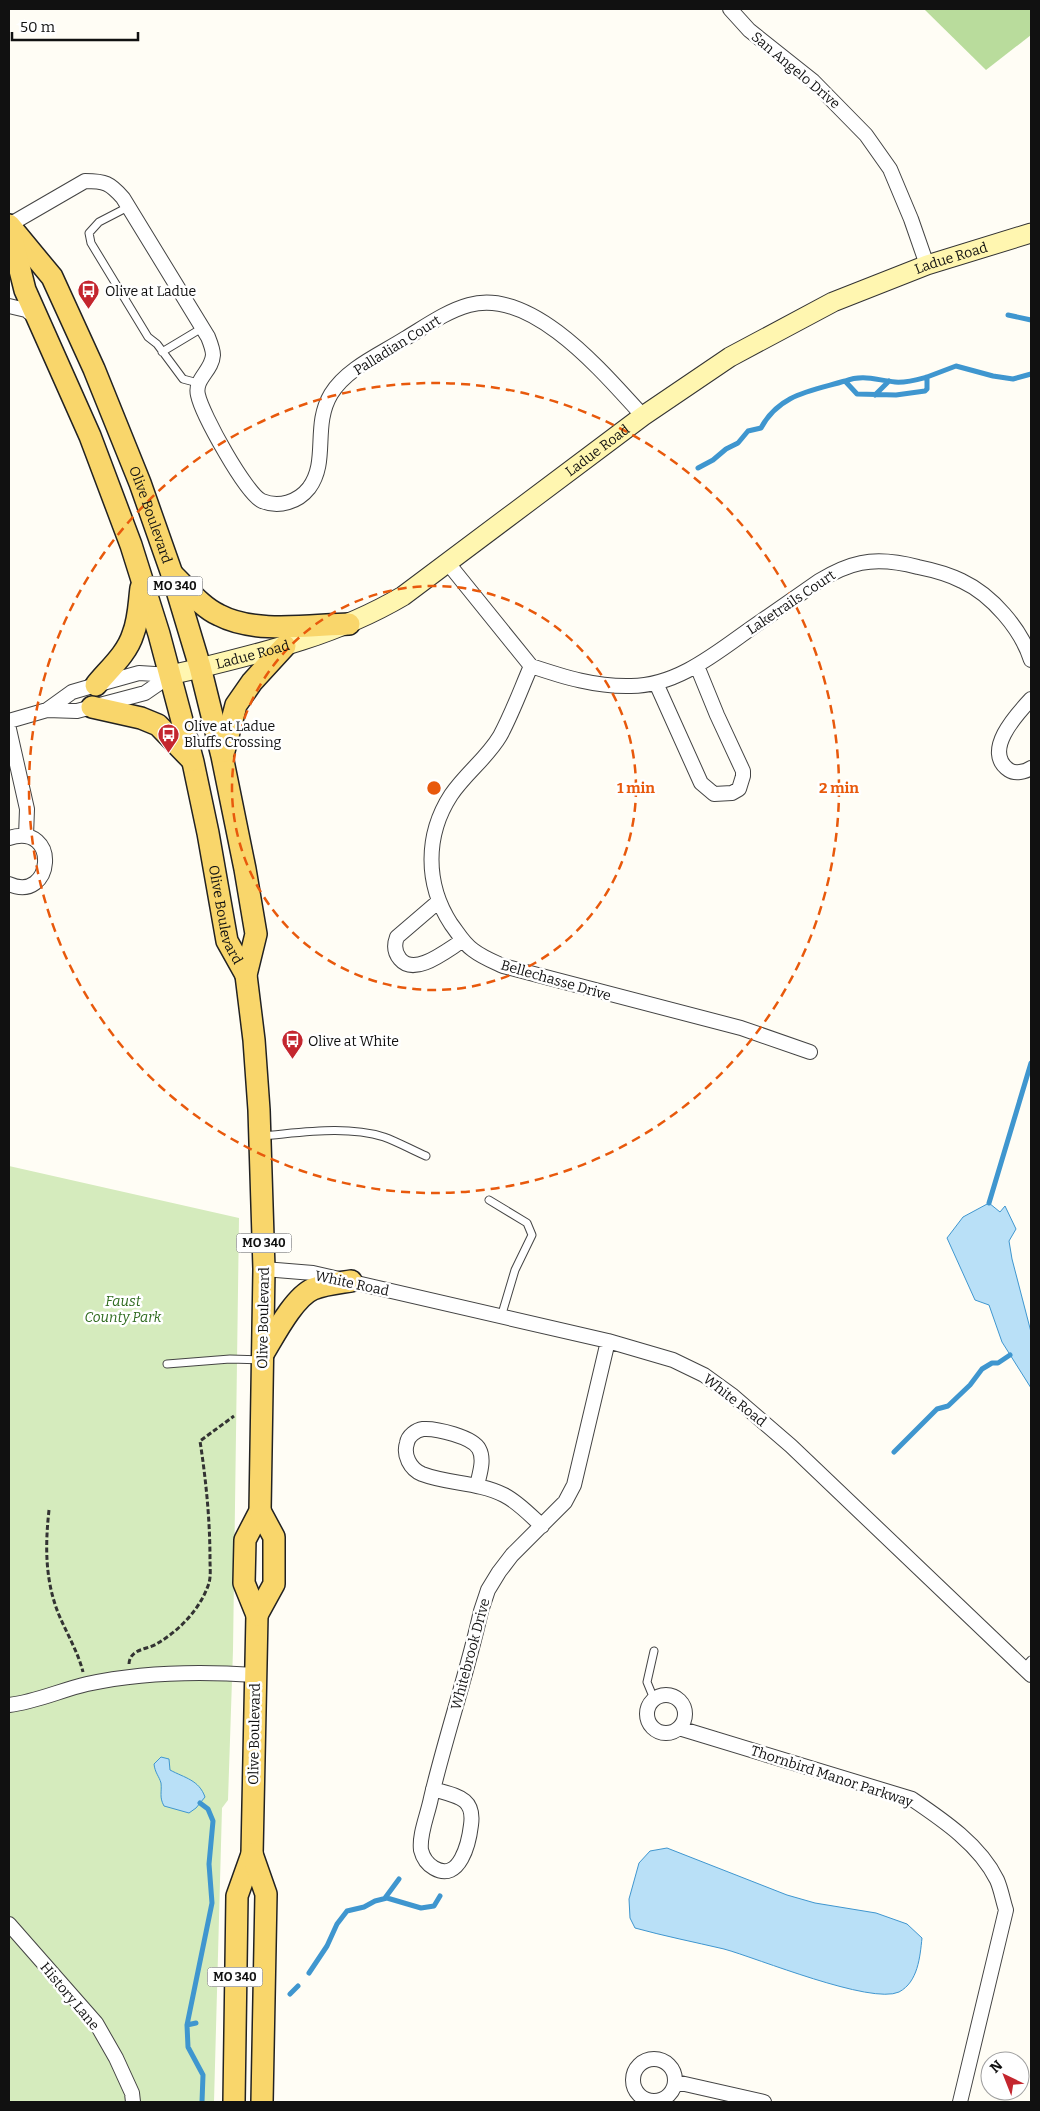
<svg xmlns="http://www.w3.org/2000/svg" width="1040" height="2111" viewBox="0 0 1040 2111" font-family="Bitter,serif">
<rect width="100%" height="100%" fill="#fffdf5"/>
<path fill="#d5ebbd" d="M 9,1166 L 239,1218 L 233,1650 L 228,1800 L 222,1808 L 214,2102 L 9,2102 Z"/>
<path fill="#b9dc9c" d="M 924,9 L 1031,9 L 1031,35 L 986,70 Z"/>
<path fill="#b9e0f7" stroke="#3f96cf" d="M 989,1203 L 1000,1212 L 1005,1206 L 1016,1229 L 1009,1241 L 1012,1259 L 1031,1332 L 1031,1388 L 1002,1342 L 989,1305 L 975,1300 L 947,1238 L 963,1217 Z
M 161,1757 L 169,1759 L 170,1770 C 185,1778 199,1780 205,1797 L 196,1808 L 189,1813 L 164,1806 C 159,1797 162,1792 161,1783 C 159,1776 155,1773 154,1764 Z
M 667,1848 L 787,1895 L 815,1903 L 876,1913 L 907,1924 L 922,1938 C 920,1957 918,1982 899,1992 C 871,2005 757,1958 724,1949 C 694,1942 664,1936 635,1928 L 630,1918 L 629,1899 L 639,1863 L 650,1851 Z"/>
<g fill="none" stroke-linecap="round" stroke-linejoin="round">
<path stroke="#3f96cf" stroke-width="5" d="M 1008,315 L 1031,320
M 845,381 C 863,374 876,380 895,382 C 906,383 916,380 927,377
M 875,395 L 889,381
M 698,468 L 713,460 L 726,449 L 738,443 L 748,431 L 761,428 C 779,394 811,391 845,381 L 857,394 L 896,395 L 925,391 L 927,389 L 927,377 L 956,366 L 993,376 L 1013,379 L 1031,374
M 989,1203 L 1031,1063
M 894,1452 L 937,1409 L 948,1406 L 970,1385 L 982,1369 L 992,1363 L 998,1363 L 1010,1355
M 200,1803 L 208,1809 L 213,1821 L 209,1864 L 212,1903 L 187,2025 L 188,2047 L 203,2075 L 202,2102
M 385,1898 L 399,1879
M 309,1973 L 327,1946 L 337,1924 L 347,1911 L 364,1907 L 375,1901 L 387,1898 L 421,1908 L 434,1906 L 440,1896
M 290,1994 L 298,1986
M 187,2025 L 196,2023"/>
<defs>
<path id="service" d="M 128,207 L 99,222 L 89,233 L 91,243 L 148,337 L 157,344 L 183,379 L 198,383
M 162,352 L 202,328
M 261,1136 C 300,1133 345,1125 384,1137 C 398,1142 412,1150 426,1156
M 489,1200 L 527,1223 L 532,1235 L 515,1270 L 501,1317
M 167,1364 L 230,1359 L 260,1360
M 1024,1668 L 1031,1660
M 654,1699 L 647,1682 L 654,1651"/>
<path id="minor" d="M 730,9 L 749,30 L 813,81 L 866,135 L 890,169 L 911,219 L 927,265
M 9,225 L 85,181 C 105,181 110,183 123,198 L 208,337 C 210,342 213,350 213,355 C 212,371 194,379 198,395 C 202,414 246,494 262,501 C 279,508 298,502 309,488 C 329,461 312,426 331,394 C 347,368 381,354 406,338 C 426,326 447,311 469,305 C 533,287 605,375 643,416
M 9,306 L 26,310 L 37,318
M 447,562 L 531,666 C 564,677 596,687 631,686 C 676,686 715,654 750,629 C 773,613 796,597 819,581 C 832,573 846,566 861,563 C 880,559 899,562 918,567 C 933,570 948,574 962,581 C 992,595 1021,629 1031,660
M 531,666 C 521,689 512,714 500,736 C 487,758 466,773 451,795 C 425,835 425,884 451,924 C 458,933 463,943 473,950 C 482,957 492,961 503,966 L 741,1028 L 810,1052
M 656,683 L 701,783 L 714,794 L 732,793 L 739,789 L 743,776 L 743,771 L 717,715 L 697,666
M 1031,699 C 1016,715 982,752 1009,770 C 1015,774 1025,772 1031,768
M 9,721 L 47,710 L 77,711 L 145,693 L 171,675 L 139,673 L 96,685 L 72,692 L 47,710
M 9,729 L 27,809 L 26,836
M 9,838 C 61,822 53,904 9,884
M 439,901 L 397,937 C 394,945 394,952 400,959 C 415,977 447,950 462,941
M 264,1269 L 313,1273 L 608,1341 L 673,1360 L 704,1375 L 733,1396 L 791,1446 L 1031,1675
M 477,1486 C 479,1475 485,1460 479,1449 C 473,1437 436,1428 423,1429 C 416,1430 408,1436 407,1443 C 403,1455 410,1469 422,1474 C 448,1484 478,1482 504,1495 C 518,1502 530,1515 542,1526
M647 1714a19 19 0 1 1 38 0a19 19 0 1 1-38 0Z
M 9,1705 C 36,1702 61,1690 87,1684 C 142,1672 199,1671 255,1675
M 679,1728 L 912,1799 C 943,1820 980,1845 997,1880 C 1001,1889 1003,1901 1006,1910 L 960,2102
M 433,1789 C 456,1796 475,1797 471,1825 C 469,1842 460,1883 434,1868 C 427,1864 423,1858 421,1850 C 419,1834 428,1814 431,1798 C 446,1735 467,1674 481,1611 L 488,1590 L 499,1572 L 512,1555 L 565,1502 L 574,1485 L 608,1341
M 9,1924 L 96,2023 L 116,2058 L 132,2093 L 133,2102
M633 2080a21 21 0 1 1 42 0a21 21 0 1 1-42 0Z
M 676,2082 L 764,2102"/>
<g id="secondary">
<path id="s1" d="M 171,675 C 252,655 330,639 403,596 L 643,416 L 730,357 L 833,302 L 927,265 L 1031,233"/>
</g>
<g id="primary">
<path id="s2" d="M 9,225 L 52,277 L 94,369 L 140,483 L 172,574 L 200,667 L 222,756 L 245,869 L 256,934 L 246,975 L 254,1040 L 259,1110 L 264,1269 L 260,1511 L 245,1540 L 244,1583 L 257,1615 L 252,1854 L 237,1896 L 234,2102"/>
<path id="s3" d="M 10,230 L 25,290 L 90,436 L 131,545 L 159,634 L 193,762 L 208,833 L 227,941 L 246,975"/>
<path d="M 172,574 C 186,587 201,607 219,615 C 255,634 309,625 349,624"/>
<path d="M 96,685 C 108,670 127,654 133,634 C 139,619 139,603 141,588"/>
<path d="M 92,707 L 141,718 L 158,725 L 192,760"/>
<path d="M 224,751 L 236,705 L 252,682 L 285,646"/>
<path d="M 263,1354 C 274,1336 294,1297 313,1289 C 325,1284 338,1283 351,1281"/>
<path d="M 257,1615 L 274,1584 L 274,1537 L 260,1511"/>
<path d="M 252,1854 L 266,1894 L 262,2102"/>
</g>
</defs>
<use href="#service" stroke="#444" stroke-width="9"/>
<use href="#minor" stroke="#444" stroke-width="16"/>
<use href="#secondary" stroke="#333" stroke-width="21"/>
<use href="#primary" stroke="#222" stroke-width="24"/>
<path stroke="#333" stroke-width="3" stroke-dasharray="5 2.5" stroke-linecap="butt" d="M 49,1510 C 45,1546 45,1581 59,1615 C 67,1634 78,1652 83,1672
M 129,1664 C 130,1648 148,1650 158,1643 C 180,1630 201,1608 209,1583 C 211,1576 210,1567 210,1560 C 210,1520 206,1480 200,1441 L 234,1416"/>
<use href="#service" stroke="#fff" stroke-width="7"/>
<use href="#minor" stroke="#fff" stroke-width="14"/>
<use href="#secondary" stroke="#fff6b0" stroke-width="19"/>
<use href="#primary" stroke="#f9d66b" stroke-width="21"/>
</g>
<g fill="none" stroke="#e8590c" stroke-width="2.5" stroke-dasharray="9 6">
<circle cx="434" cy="788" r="202"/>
<circle cx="434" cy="788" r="405"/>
</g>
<defs>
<symbol id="bus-pin" viewBox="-11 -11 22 30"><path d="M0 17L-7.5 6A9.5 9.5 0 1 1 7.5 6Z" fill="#c4262e" stroke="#fff"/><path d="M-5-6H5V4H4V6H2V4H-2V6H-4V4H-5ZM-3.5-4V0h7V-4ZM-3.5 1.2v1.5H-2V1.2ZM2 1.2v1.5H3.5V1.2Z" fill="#fff"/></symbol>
</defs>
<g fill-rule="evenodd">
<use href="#bus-pin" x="76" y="278" width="25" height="34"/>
<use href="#bus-pin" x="156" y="722" width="25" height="34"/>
<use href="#bus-pin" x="280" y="1028" width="25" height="34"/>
</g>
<g text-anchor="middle" stroke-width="5" stroke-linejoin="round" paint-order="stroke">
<g fill="#fff" stroke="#585858" stroke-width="1">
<rect x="147.5" y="576.5" width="55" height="19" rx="4"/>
<rect x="236.5" y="1233.5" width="55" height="19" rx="4"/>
<rect x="207.5" y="1967.5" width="55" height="19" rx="4"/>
</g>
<g font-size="12" font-weight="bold" fill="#111">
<text x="175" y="590">MO 340</text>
<text x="264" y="1247">MO 340</text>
<text x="235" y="1981">MO 340</text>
</g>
<g font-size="14" fill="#111" stroke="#fff">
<text transform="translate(796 70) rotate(40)" y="5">San Angelo Drive</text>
<text dy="5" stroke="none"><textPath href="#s1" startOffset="894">Ladue Road</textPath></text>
<text transform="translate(397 345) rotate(-32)" y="5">Palladian Court</text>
<text dy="5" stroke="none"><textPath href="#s1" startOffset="489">Ladue Road</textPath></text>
<text dy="5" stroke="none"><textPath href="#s2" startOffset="325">Olive Boulevard</textPath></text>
<text transform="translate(791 602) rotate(-34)" y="5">Laketrails Court</text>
<text dy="5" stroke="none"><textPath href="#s1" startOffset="84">Ladue Road</textPath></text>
<text dy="5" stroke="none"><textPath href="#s3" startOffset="720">Olive Boulevard</textPath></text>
<text transform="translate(556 980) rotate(16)" y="5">Bellechasse Drive</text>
<text transform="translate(352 1283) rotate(12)" y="5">White Road</text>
<text transform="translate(263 1318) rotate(-89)" y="5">Olive Boulevard</text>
<text transform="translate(735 1400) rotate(38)" y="5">White Road</text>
<text transform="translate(470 1654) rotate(-75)" y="5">Whitebrook Drive</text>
<text transform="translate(254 1734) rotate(-89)" y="5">Olive Boulevard</text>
<text transform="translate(832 1776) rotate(18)" y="5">Thornbird Manor Parkway</text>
<text transform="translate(70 1996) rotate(50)" y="5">History Lane</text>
</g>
<g font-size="14" fill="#111" stroke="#fff" text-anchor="start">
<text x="105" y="296">Olive at Ladue</text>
<text x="184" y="731">Olive at Ladue<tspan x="184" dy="16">Bluffs Crossing</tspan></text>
<text x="308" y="1046">Olive at White</text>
</g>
<g font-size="14" font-style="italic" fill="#2f6b1f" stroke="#fff">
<text x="123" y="1306">Faust<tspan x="123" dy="16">County Park</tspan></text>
</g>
</g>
<circle cx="434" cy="788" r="8" fill="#e8590c" stroke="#fff" stroke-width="2.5"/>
<g font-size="15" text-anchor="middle" font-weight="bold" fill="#e8590c" stroke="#fff" stroke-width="5" stroke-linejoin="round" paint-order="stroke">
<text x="636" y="793">1 min</text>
<text x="839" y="793">2 min</text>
</g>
<rect width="1040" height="2111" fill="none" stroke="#111111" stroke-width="20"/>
<g transform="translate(1005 2076) rotate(317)"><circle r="24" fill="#ffffff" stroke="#a0a0a0"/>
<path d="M0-4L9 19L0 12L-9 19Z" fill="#c4262e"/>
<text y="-8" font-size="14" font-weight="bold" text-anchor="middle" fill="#111111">N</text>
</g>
<path d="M12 32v8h126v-8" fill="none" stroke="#111111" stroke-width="2.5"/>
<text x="20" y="32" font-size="15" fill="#111111" stroke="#ffffff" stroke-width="4" paint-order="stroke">50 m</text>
</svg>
